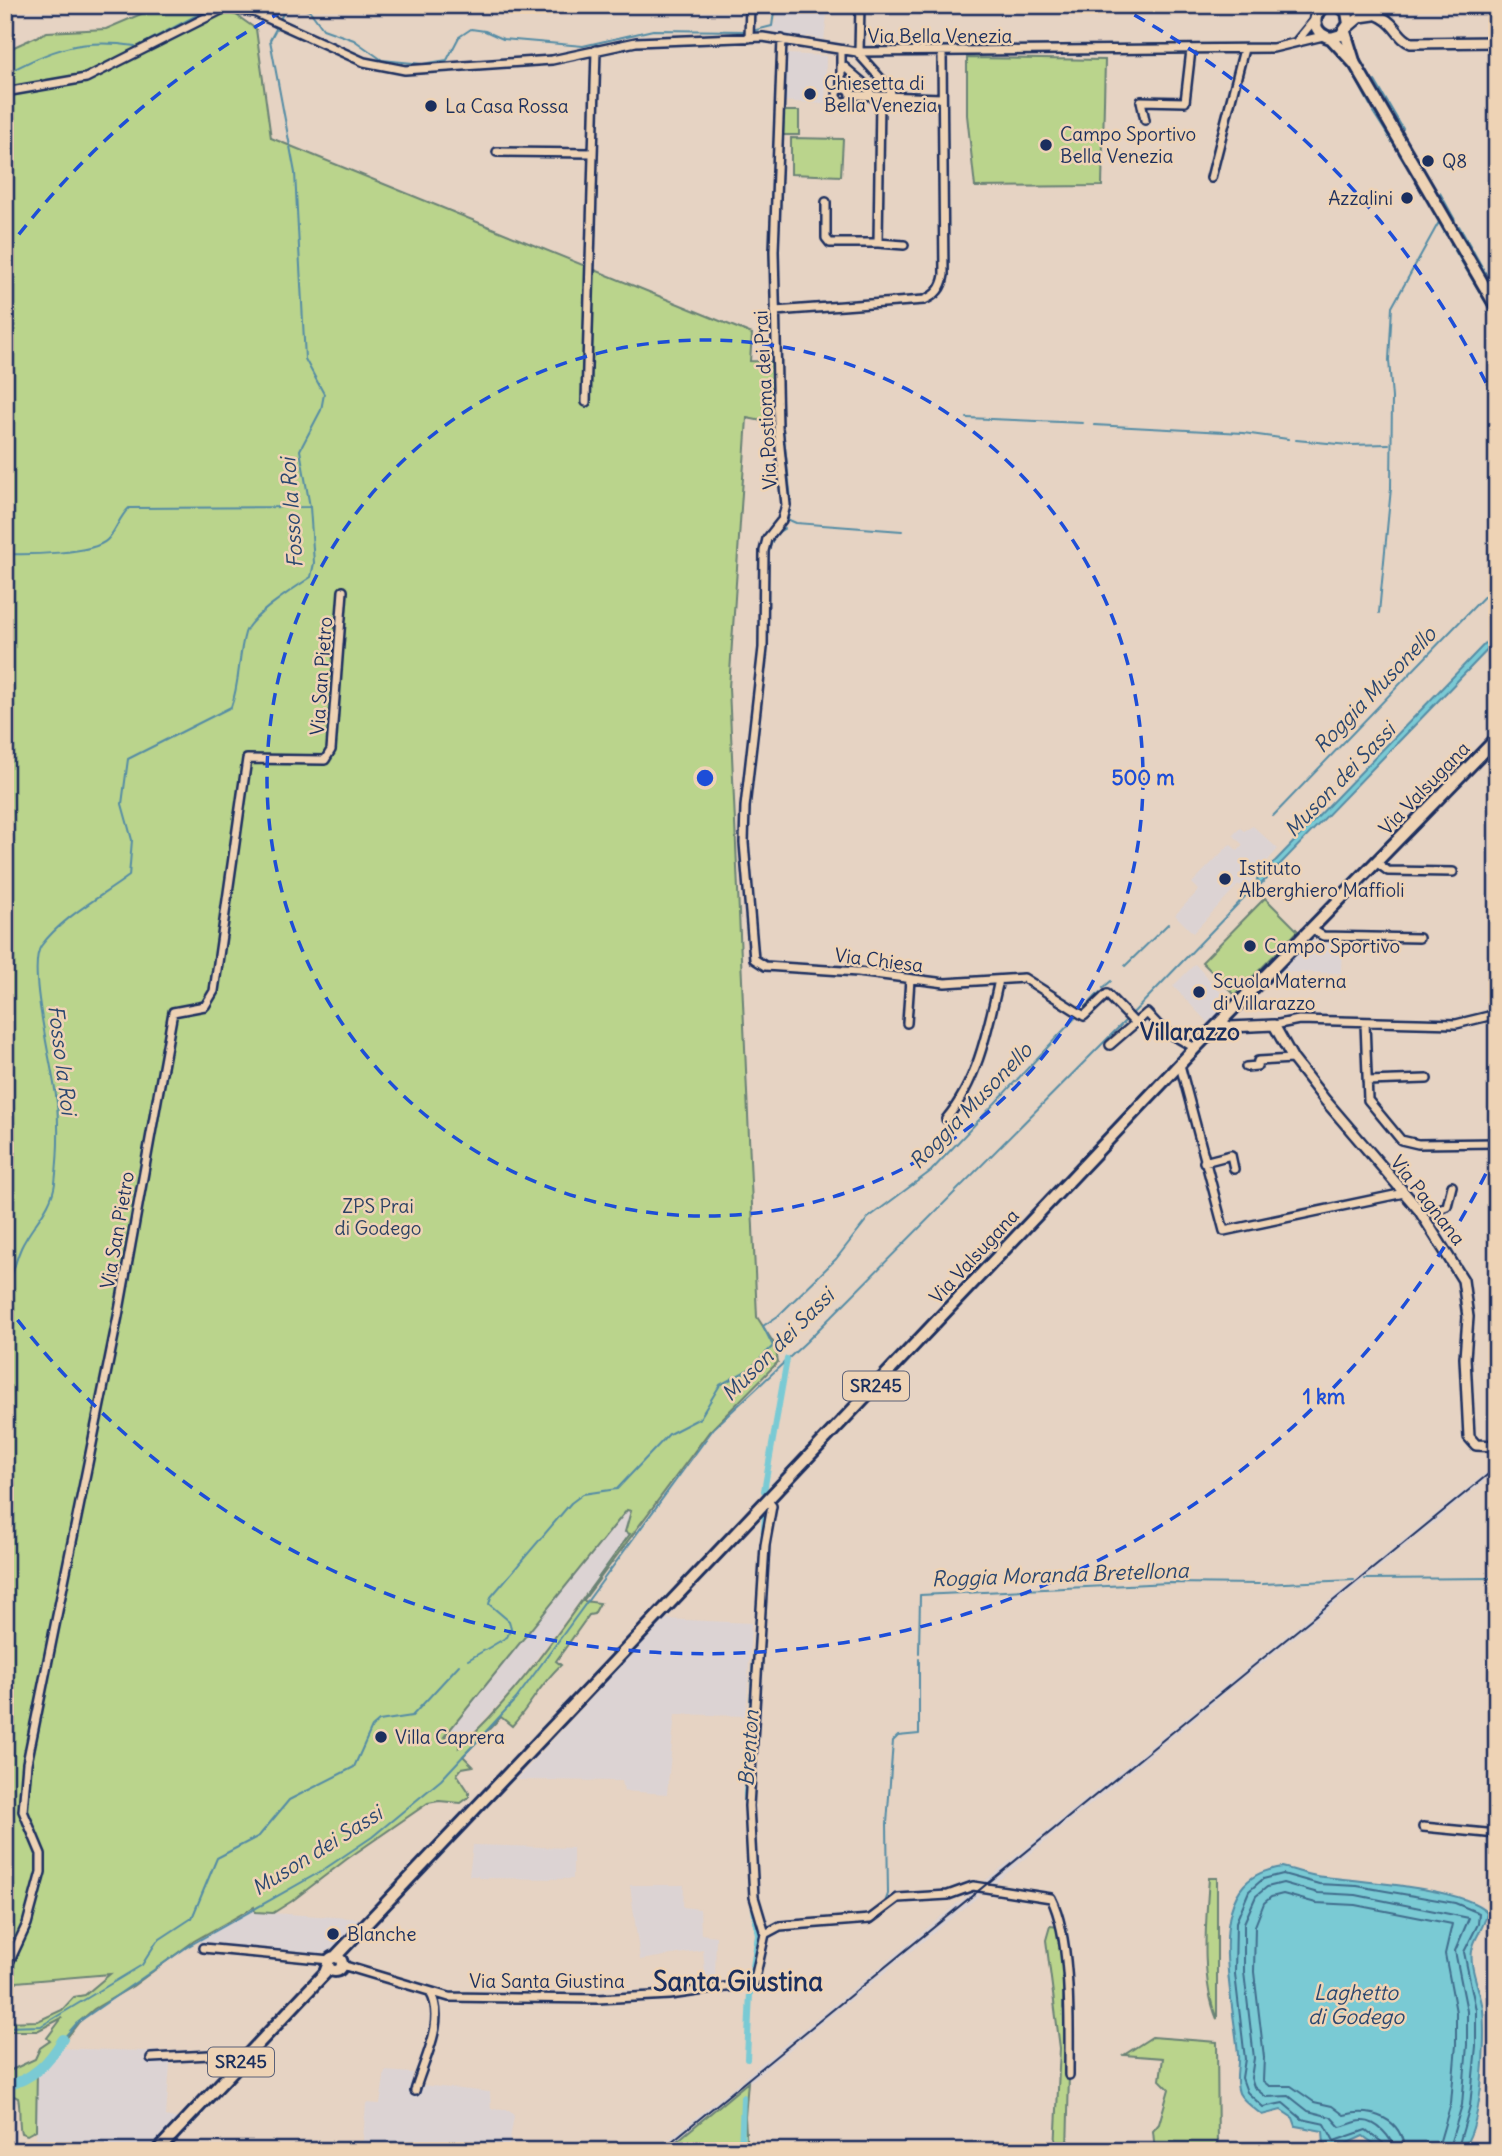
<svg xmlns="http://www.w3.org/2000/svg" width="1502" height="2156" viewBox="0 0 1502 2156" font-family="Delius,sans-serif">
<rect width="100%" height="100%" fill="#e6d3c3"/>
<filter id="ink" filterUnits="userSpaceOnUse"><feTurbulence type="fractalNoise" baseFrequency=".0143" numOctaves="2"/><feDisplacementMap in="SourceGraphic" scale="14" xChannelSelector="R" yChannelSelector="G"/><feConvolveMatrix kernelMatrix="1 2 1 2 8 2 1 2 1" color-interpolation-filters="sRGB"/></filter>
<g filter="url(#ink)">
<path fill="#dcd3d3" d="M 778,5 L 824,5 L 823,14 L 827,15 L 824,40 L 807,36 L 805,40 L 769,30 L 777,20 Z
M 788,54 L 826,56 L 825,104 L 782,101 L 784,59 Z
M 1253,826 L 1278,849 L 1254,876 L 1250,884 L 1237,886 L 1193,933 L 1175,915 L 1199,890 L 1192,883 L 1230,844 L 1238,851 L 1243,845 L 1233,835 L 1240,828 L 1244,831 Z
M 1310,940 L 1342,944 L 1341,973 L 1279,972 Z
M 1195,964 L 1229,1002 L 1208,1023 L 1173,986 Z
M 1497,1464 L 1497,1471 L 990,1887 L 980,1885 Z
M 618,1507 L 631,1511 L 626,1532 L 630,1534 L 515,1687 L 458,1748 L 443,1736 L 449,1715 Z
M 664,1619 L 751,1623 L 746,1716 L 675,1714 L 667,1794 L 624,1791 L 622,1781 L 516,1780 Z
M 473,1845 L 573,1848 L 573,1879 L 478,1878 L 478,1876 L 469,1876 Z
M 630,1885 L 684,1885 L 683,1907 L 700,1909 L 701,1934 L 716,1936 L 715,1980 L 706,1982 L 703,1950 L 640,1960 Z
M 975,1889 L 985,1891 L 665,2151 L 655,2151 Z
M 255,1907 L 255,1912 L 366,1919 L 335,1951 L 320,1953 L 194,1941 Z
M 57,2048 L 171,2052 L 166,2116 L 178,2119 L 148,2151 L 62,2151 L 36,2145 L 37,2071 Z
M 385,2071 L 413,2073 L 411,2084 L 490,2092 L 491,2109 L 509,2110 L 514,2116 L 508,2151 L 362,2151 L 366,2103 L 380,2104 Z"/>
<path fill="#bad48c" stroke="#6a8275" stroke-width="2" fill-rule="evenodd" d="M 162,5 L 222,5 L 256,29 L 271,138 L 752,334 L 750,361 L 773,362 L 775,414 L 772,423 L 747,418 L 729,688 L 757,1317 L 775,1345 L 778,1362 L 709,1432 L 583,1601 L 600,1603 L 594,1614 L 589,1615 L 556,1661 L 561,1665 C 541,1683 530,1706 512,1726 L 501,1717 L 463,1756 L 473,1766 L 462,1768 L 457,1774 L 469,1792 L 469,1797 L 461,1803 L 439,1801 L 428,1803 L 347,1859 L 292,1901 L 273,1913 L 255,1912 L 254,1907 L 194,1941 L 133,1986 L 94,2009 L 79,2022 L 45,2066 L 37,2071 L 36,2130 L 27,2135 L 21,2133 C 18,2121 21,2110 18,2098 L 12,2095 L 5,2098 L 5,2073 L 35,2059 L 40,2048 L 50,2041 L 47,2038 L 62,2018 L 37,2031 L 5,2031 L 5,2022 L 38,2021 L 62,2010 L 74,1997 L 85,1995 L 110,1974 L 5,1983 L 5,51 L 47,32 L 106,29 ZM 627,1510 L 631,1511 L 625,1532 L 630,1534 C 578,1603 523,1691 459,1747 L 460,1741 L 444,1737 Z
M 967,58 L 1105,60 L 1102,186 L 975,187 L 967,115 Z
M 783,111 L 799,111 L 799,135 L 783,135 Z
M 791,138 L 843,139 L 841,176 L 791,174 Z
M 1265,898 L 1298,931 L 1235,995 L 1202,962 Z
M 1209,1878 L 1217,1878 L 1217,2019 C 1200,1978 1206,1922 1209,1878 Z
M 1050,1926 L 1059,1927 L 1064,1976 L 1063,2008 L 1070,2023 L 1065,2075 L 1069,2075 L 1067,2151 L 1055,2151 L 1060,2048 L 1046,1940 Z
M 1152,2037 L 1217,2042 L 1218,2151 L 1155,2151 L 1153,2131 L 1159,2124 L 1169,2089 L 1160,2080 L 1163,2058 L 1124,2055 Z
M 748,2082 L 745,2117 L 747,2151 L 665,2151 Z"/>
<path fill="#7acad4" stroke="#548ca5" stroke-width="2" d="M 1497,631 L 1497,640 L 1260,885 L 1257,880 Z
M 1282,1867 C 1296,1870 1310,1876 1324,1877 C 1358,1881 1466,1888 1487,1912 C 1485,1928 1474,1936 1472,1951 C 1469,1969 1481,1991 1483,2010 C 1486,2039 1483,2132 1460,2151 L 1384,2151 L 1363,2136 L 1335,2149 L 1324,2144 L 1323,2131 L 1296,2126 L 1293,2118 L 1281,2110 L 1262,2115 C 1255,2109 1243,2101 1239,2093 C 1234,2079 1239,2069 1238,2055 C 1235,2010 1211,1922 1244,1885 C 1255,1873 1267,1870 1282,1867 Z"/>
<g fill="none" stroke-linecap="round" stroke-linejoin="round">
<path stroke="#416d8d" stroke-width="2" d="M 1385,2151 L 1383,2143 L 1366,2130 L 1334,2141 L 1325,2124 L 1302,2119 L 1283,2103 L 1263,2107 L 1247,2092 L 1242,2078 L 1245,2059 L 1235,1974 L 1236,1922 L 1249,1891 L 1263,1879 L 1283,1874 L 1319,1884 L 1357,1886 L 1455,1903 L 1479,1913 L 1478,1924 L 1464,1952 L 1476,2010 L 1476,2046 L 1470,2106 L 1457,2151
M 1394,2151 C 1393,2138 1376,2120 1362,2121 C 1355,2121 1347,2126 1340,2127 L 1331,2117 L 1308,2111 L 1289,2096 L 1266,2097 L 1254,2087 L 1251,2078 L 1254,2058 L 1244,1972 L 1244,1923 L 1256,1896 L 1267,1887 L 1283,1883 L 1318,1893 L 1356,1895 L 1469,1918 L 1455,1951 L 1467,2011 L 1467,2045 L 1462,2105 L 1448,2151
M 1404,2151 C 1403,2118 1371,2108 1344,2115 L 1332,2106 L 1314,2102 L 1291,2086 L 1269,2086 L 1263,2081 L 1264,2057 L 1254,1972 L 1255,1926 L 1264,1903 L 1271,1897 L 1283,1894 L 1316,1903 L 1355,1905 L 1452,1924 L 1445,1954 L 1456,2012 L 1456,2045 L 1451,2103 L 1437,2151"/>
<path stroke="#548ca5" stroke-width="2" d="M 284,5 L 299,6 L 310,11 L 323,29 L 354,40 L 382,60 L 423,64 L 447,60 L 459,37 L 471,29 L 485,31 L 503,39 L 583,46 L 653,30 L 746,31
M 279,22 L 286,6
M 752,31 L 772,26 L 775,5
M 141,45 L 216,5
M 1348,64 L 1370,105
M 5,74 C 54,49 79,38 135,46
M 1375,81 L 1403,129
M 1373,112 L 1396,148
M 1399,154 L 1406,165
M 1440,193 L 1455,220
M 1434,213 L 1446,235
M 1459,226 L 1486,274
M 1451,244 L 1497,321
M 1491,284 L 1497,293
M 781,405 L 782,417
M 967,418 L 1083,423
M 1094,425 L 1243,433 L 1288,439
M 783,429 L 791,500
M 1296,440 L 1349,445 L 1389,444
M 788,518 L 790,509
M 787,519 L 796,523 L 902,531
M 5,554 C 26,555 93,554 107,540 C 116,531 119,517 129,508 L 309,507
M 767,564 C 769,548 771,535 785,528
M 767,580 L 768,635
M 1379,613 L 1391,488 L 1392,398 L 1389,360 L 1392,307 L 1439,222
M 1273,816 L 1497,583
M 1125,966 L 1168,924
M 1103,988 L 1111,981
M 1082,1011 L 1100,992
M 1131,1015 L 1258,883
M 5,1299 C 10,1283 14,1264 21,1248 C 31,1226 52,1208 55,1183 C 58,1158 59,1128 57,1103 C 54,1071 26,968 41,946 C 62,917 101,897 129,876 L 132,840 L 122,804 L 128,759 L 231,707 C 240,683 238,657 245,633 C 250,616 296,587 311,577 L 314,563 L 310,507 L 300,450 L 321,410 L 324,394 L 305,359 L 295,173 L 270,40 L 277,27
M 1365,1579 L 1497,1578
M 1262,1584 L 1354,1580
M 919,1653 L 920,1595 L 1169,1583 L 1259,1584
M 468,1660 L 507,1637 L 511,1628 L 509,1621 L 489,1604 L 491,1597 L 571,1503 L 583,1494 L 617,1489 L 669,1434 L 700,1418 L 720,1385 L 750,1369 L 773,1346 L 763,1326 L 778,1316 L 836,1259 L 868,1218 L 931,1171 L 1077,1016
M 884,1905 L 888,1894 L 887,1824 L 893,1741 L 898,1736 L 919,1734 L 919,1659
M 5,2027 L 41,2026 L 142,1965 L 157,1941 L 192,1918 L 217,1858 L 259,1836 L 289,1800 L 354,1767 L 372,1727 L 379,1721 L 412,1716 L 459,1665
M 63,2039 L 77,2023 L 187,1947 L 320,1872 L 372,1837 L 441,1780 L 516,1699 L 714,1428 L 806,1342 L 1127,1019"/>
<path stroke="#7acad4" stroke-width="6" d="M 764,1491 L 787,1359
M 751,1887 L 746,1794 L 765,1515
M 751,1979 L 758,1935 L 753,1902
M 747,2059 L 750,1993
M 741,2151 L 743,2097"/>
<path stroke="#7acad4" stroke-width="10" d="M 5,2086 C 33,2080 49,2062 63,2039"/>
<defs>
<path id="minor" d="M 749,38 L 750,5
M 782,39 L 774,251 L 778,428 L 786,505 L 782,520 L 767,539 L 764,551 L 763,648 L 745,807 L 744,843 L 754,959 L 765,966 L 858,972 L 945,983 L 1024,978 L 1084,1016 L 1107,994 L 1134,1022
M 1297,41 L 1315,19
M 857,52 L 890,89 L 892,98
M 859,52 L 860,5
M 841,64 L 868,87 L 872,97
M837 95a7 7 0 1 1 14 0a7 7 0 1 1-14 0Z
M 841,89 L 841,51
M 5,92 L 86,78 L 225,8 L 254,12 L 364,62 L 405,70 L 552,60 L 636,42 L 763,37 L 857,52 L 1273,48 L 1323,36
M 851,95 L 942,98
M 1145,120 L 1141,101 L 1185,102 L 1191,50
M 497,152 L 593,153
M 1211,178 L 1244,49
M 826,202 L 826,238 L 830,243 L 878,243 L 880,98
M 878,243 L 904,245
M 775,311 L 924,300 C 936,295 942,288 944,275 L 942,53
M 586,402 L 596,50
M 1376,862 L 1388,871 L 1453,872
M 1311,929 L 1323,936 L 1419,938
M 907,1023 L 910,979
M 1365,1023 L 1368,1100 L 1401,1140 L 1418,1144 L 1497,1143
M 1274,1025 L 1299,1020 L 1456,1024 L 1497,1014
M 1110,1045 L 1147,1013 L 1162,1029 L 1195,1048
M 1180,1065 L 1224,1231 L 1404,1193
M 1246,1067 L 1257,1066 L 1258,1061 L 1293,1059
M 1367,1081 L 1427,1079
M 946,1119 C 978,1081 988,1028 999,980
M 1204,1162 L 1231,1155 L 1234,1169
M 1419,1210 L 1439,1209 L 1447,1206 L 1452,1186
M 1423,1827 L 1497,1834
M 765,1934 L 780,1926 L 870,1919 L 898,1898 L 948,1895 L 973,1886 L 1051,1898 C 1072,1939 1069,2028 1069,2075
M 765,1934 L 754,1897 L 749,1806 L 765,1545 L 772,1506 L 768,1501
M 203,1948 L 330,1960
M 342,1965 L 449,1997 L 598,1999 L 670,1995 L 754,1983 L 765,1934
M 5,1971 L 27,1924 L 41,1872 L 41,1854 L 23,1811 L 27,1763 L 118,1316 L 173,1012 L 205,1006 L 214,991 L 247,759 L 325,760 L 331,750 L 343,591
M 151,2058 L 230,2054 L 244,2058
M 415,2091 C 423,2061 447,2021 430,1992"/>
<path id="tertiary" d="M 1344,9 C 1360,8 1380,13 1391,24 C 1399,32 1401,39 1411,43 L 1497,42
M 1347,28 L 1360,17 L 1374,15
M 1220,1023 L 1230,1027 L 1274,1025 L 1293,1059 L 1325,1100 L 1419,1210 L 1463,1280 L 1468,1317 L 1465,1358 L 1469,1437 L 1476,1445 L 1497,1446"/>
<path id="primary" d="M 1325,5 C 1310,16 1313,34 1331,38 L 1341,35 L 1349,24 L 1347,12 L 1339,5
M 1345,32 L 1354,61
M 1331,38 L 1355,64 L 1497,308
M 335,1957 L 1195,1048 L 1497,738
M328 1964a7 7 0 1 1 14 0a7 7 0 1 1-14 0Z
M 157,2151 L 325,1973 L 328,1965"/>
</defs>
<use href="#minor" stroke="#1b2f5e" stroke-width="12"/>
<use href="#tertiary" stroke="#1b2f5e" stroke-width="14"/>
<use href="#primary" stroke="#1b2f5e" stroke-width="16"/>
<use href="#minor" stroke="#eed3b5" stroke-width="7"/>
<use href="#tertiary" stroke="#eed3b5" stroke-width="9"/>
<use href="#primary" stroke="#eed3b5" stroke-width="10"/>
<path stroke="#1b2f5e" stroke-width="2" d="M 660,2151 L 1497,1467"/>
</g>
</g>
<g fill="none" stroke="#1d4ed8" stroke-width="3.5" stroke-dasharray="12 9">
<circle cx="705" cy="778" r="438"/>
<path d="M1495 1155A875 875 0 0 1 6 1305M6 251A875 875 0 0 1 294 5M1116 5A875 875 0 0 1 1495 401"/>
</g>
<g fill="#1b2f5e" stroke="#eed3b5" stroke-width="2.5">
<circle cx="810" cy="94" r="7"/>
<circle cx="431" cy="106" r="7"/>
<circle cx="1046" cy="145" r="7"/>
<circle cx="1428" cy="161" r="7"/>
<circle cx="1407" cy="198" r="7"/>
<circle cx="1225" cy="879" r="7"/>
<circle cx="1250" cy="946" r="7"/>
<circle cx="1199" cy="992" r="7"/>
<circle cx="381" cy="1737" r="7"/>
<circle cx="333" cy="1934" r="7"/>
</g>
<g text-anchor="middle" stroke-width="5" stroke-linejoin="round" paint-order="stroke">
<g fill="#eed3b5" stroke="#5a6078" stroke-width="2">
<rect x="843" y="1371.5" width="66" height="29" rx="5"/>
<rect x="208" y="2047.5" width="66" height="29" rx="5"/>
</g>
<g font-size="18" font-weight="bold" fill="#1b2f5e">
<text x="876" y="1392">SR245</text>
<text x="241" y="2068">SR245</text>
</g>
<g font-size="19" fill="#1b2f5e" stroke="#eed3b5">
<text x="940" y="43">Via Bella Venezia</text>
<text transform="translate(765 400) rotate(-93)" y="7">Via Postioma dei Prai</text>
<text transform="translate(321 676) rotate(-86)" y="7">Via San Pietro</text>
<text transform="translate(1424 788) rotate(-46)" y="7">Via Valsugana</text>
<text transform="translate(879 960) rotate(7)" y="7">Via Chiesa</text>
<text transform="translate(1428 1200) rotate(52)" y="7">Via Pagnana</text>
<text transform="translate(117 1230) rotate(-80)" y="7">Via San Pietro</text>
<text transform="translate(974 1256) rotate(-47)" y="7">Via Valsugana</text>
<text x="547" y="1988">Via Santa Giustina</text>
</g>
<g font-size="19" fill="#1b2f5e" stroke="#eed3b5" text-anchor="start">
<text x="824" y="90">Chiesetta di<tspan x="824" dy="22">Bella Venezia</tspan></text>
<text x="445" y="113">La Casa Rossa</text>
<text x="1060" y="141">Campo Sportivo<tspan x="1060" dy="22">Bella Venezia</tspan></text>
<text x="1442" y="168">Q8</text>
<text x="1393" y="205" text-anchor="end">Azzalini</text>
<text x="1239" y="875">Istituto<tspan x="1239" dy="22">Alberghiero Maffioli</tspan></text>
<text x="1264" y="953">Campo Sportivo</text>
<text x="1213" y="988">Scuola Materna<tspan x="1213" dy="22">di Villarazzo</tspan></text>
<text x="395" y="1744">Villa Caprera</text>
<text x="347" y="1941">Blanche</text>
</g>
<g font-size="19" fill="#2b4063" stroke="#eed3b5">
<text x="378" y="1213">ZPS Prai<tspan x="378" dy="22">di Godego</tspan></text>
</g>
<g font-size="21" font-style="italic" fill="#294670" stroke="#eed3b5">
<text transform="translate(292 513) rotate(-94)" y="7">Fosso la Roi</text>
<text transform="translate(1375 690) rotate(-46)" y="7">Roggia Musonello</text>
<text transform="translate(1340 780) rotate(-46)" y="7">Muson dei Sassi</text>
<text transform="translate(62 1060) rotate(83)" y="7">Fosso la Roi</text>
<text transform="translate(971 1106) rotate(-46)" y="7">Roggia Musonello</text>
<text transform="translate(778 1345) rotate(-45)" y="7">Muson dei Sassi</text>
<text transform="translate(1060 1575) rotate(-2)" y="7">Roggia Moranda Bretellona</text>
<text transform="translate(749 1748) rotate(-86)" y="7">Brenton</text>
<text transform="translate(317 1851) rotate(-32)" y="7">Muson dei Sassi</text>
<text x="1356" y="2000">Laghetto<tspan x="1356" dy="24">di Godego</tspan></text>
</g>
<g font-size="23" font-weight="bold" fill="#1b2f5e" stroke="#eed3b5">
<text x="1190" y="1040">Villarazzo</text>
</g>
<g font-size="26" font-weight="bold" fill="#1b2f5e" stroke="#eed3b5">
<text x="738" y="1991">Santa Giustina</text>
</g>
</g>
<circle cx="705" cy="778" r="10" fill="#1d4ed8" stroke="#eed3b5" stroke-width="3.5"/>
<g font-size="21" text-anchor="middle" font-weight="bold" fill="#1d4ed8" stroke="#eed3b5" stroke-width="5" stroke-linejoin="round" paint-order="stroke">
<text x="1143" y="785">500 m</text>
<text x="1324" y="1404">1 km</text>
</g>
<rect width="1502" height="2156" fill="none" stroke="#eed3b5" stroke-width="28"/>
<rect x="14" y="14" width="1474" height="2128" fill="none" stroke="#1b2f5e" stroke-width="2.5" filter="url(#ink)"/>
</svg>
